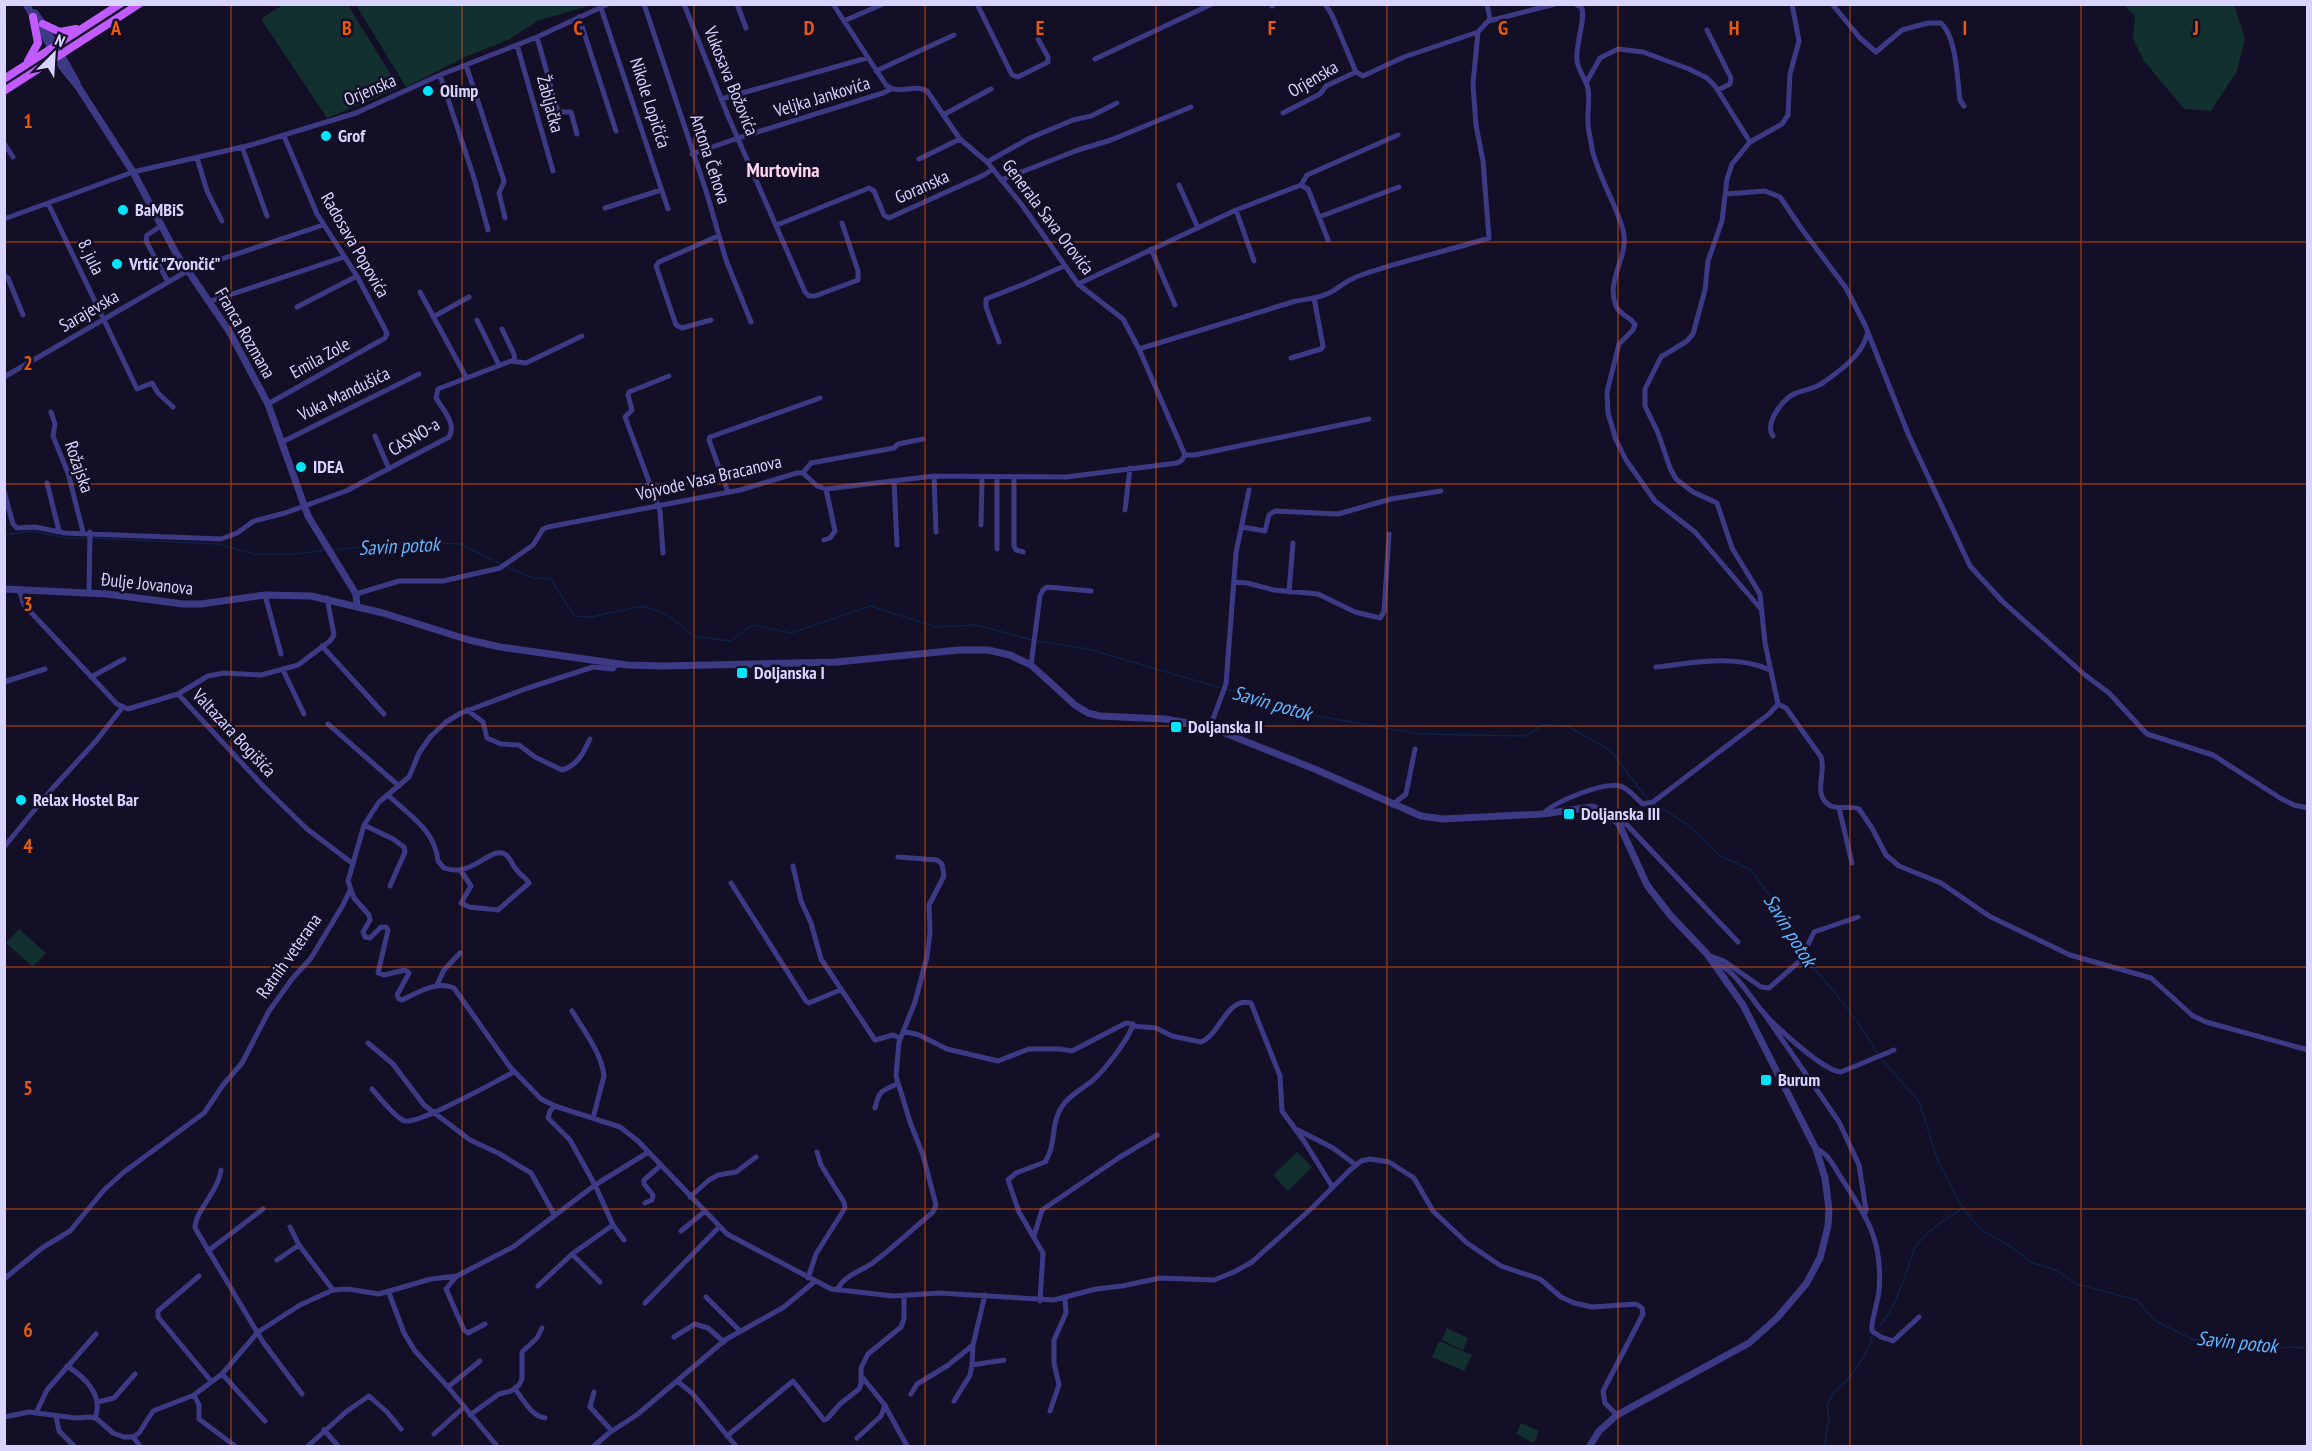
<svg xmlns="http://www.w3.org/2000/svg" width="2312" height="1451" viewBox="0 0 2312 1451" font-family="'PT Sans Narrow',sans-serif">
<rect width="100%" height="100%" fill="#130f26"/>
<path fill="#12302f" d="M 284,4 L 348,5 L 399,88 L 327,118 L 261,19 Z
M 356,5 L 593,5 L 539,20 L 508,40 L 465,57 L 406,87 Z
M 2203,5 L 2234,5 L 2245,38 L 2237,71 L 2211,111 L 2184,109 L 2144,61 L 2133,39 L 2135,16 L 2124,5 Z
M 19,929 L 46,953 L 33,967 L 6,943 Z
M 1297,1152 L 1312,1167 L 1288,1191 L 1273,1175 Z
M 1447,1328 L 1468,1338 L 1463,1350 L 1442,1340 Z
M 1439,1341 L 1472,1355 L 1464,1371 L 1432,1357 Z
M 1521,1423 L 1539,1431 L 1534,1443 L 1516,1434 Z"/>
<g fill="none" stroke-linecap="round" stroke-linejoin="round">
<path stroke="#0c2248" stroke-width="1.5" d="M 4,535 L 32,531 L 66,538 L 87,538
M 92,538 L 218,544 L 254,554 L 296,554 L 326,550
M 333,550 L 412,542 L 461,544 L 501,564
M 505,566 L 533,578 L 551,579 L 574,616 L 591,617 L 643,606 L 666,614 L 694,636 L 730,641 L 753,625 L 791,633 L 871,606 L 936,627 L 975,625 L 1033,640
M 1037,641 L 1088,649 L 1221,688
M 1226,689 L 1318,716 L 1420,734 L 1525,736 L 1543,725 L 1567,726 L 1610,750 L 1649,801
M 1653,803 L 1688,825 L 1719,855 L 1751,870 L 1792,926 L 1796,945 L 1801,955
M 1804,958 C 1832,987 1858,1020 1878,1054
M 1881,1058 L 1919,1102 L 1939,1164 L 1963,1208 L 1981,1230 L 2015,1249 L 2030,1262 L 2056,1270 L 2076,1284 L 2137,1300 L 2154,1320 L 2194,1340 L 2225,1337 L 2268,1348 L 2301,1347 L 2308,1351
M 1875,1330 C 1894,1315 1906,1273 1914,1249 C 1926,1231 1944,1220 1962,1209
M 1824,1446 L 1829,1419 L 1827,1404 L 1834,1392 L 1849,1378 L 1859,1364 L 1868,1350 L 1873,1334"/>
<path stroke="#3d3a85" stroke-width="5" d="M 644,4 L 707,194 L 726,260 L 751,322
M 684,4 L 728,116 L 805,292 L 809,296 L 815,296 L 858,280 L 858,271 L 842,223
M 737,4 L 746,28
M 833,4 L 886,85 C 899,96 914,83 927,91 L 960,139 L 987,162 L 1022,205 L 1078,284 L 1123,319 L 1139,349 L 1185,455
M 977,4 L 1012,75 L 1018,77 L 1048,62 L 1048,57 L 1038,39
M 1575,4 L 1581,7 C 1587,16 1575,45 1577,60 C 1578,70 1584,77 1587,85 C 1591,96 1587,111 1588,122 C 1588,131 1591,140 1592,149 C 1599,178 1615,202 1623,230 C 1630,256 1605,280 1616,306 C 1620,316 1631,316 1635,325 L 1633,330 L 1619,344 L 1607,392 L 1608,413 L 1616,440 L 1626,460 L 1655,501 L 1695,532 L 1760,608
M 1832,4 L 1860,38 L 1876,52 L 1902,30 L 1928,23 L 1941,23 C 1957,38 1957,79 1960,100 L 1964,106
M 1272,6 L 1274,4
M 601,8 L 668,209
M 579,17 L 616,131
M 844,21 L 883,4
M 1489,21 L 1555,4
M 1707,30 L 1731,78 L 1730,84 L 1718,90
M 537,37 L 558,112 L 571,112 L 577,134
M 517,45 L 553,171
M 1095,59 L 1212,4
M 466,65 L 503,178 L 504,182 L 499,193 L 505,218
M 876,71 L 954,35
M 1356,72 L 1363,76 L 1404,57 L 1478,32
M 440,75 L 474,178 L 488,230
M 1586,83 L 1600,58 L 1618,49 L 1643,52 L 1689,69 L 1707,78 L 1715,86 L 1750,142
M 721,99 L 867,58
M 1283,113 L 1320,94 L 1326,86 L 1356,72 L 1332,15 L 1325,4
M 943,115 L 991,89
M 4,143 L 13,157
M 242,147 L 267,216
M 692,154 L 738,138 L 883,93 L 891,89
M 197,158 L 207,191 L 222,221
M 919,159 L 960,139
M 987,162 L 1030,138 L 1073,120 L 1091,116 L 1117,103
M 1001,180 L 1078,150 L 1111,140 L 1191,107
M 1179,185 L 1198,228
M 1301,185 L 1307,175 L 1398,135
M 1726,194 L 1765,191 L 1780,197 L 1801,228 L 1846,288 L 1865,325 L 1909,436 L 1970,566 L 2002,601 L 2085,675 L 2109,693 L 2147,734 L 2213,755 L 2280,798 L 2294,805 L 2308,808
M 48,203 L 137,389 L 152,383 L 158,393 L 173,407
M 605,208 L 661,190
M 1236,210 L 1254,261
M 1319,217 L 1399,187
M 4,219 L 133,172 L 251,145 L 356,113 L 440,75 L 537,37 L 608,4
M 777,225 L 869,188 L 874,191 L 884,215 L 889,218 L 984,175 L 993,169
M 161,226 L 147,235 L 146,241 L 168,282
M 1151,249 L 1175,305
M 4,275 L 8,278 L 23,315
M 1078,284 L 1236,210 L 1301,185 L 1308,189 L 1328,240
M 420,292 L 466,377
M 211,301 L 344,257
M 297,307 L 357,276
M 433,317 L 469,297
M 477,320 L 499,365
M 711,320 L 682,328 L 676,325 L 656,266 L 659,262 L 718,236
M 502,329 L 514,354 L 515,361
M 999,342 L 986,307 L 986,299 L 1024,284 L 1064,266
M 1139,349 L 1296,301 C 1309,299 1325,297 1336,289 C 1345,282 1352,278 1364,274 C 1405,260 1447,251 1489,238 L 1483,161 L 1476,125 L 1473,84 L 1478,32 L 1490,19 L 1487,4
M 1291,358 L 1321,349 L 1323,346 L 1314,298
M 4,377 L 189,270 L 323,225
M 268,404 L 385,338 L 387,333 L 357,276 L 317,214 L 284,136
M 51,412 L 55,424 L 53,436 L 68,473 L 83,532
M 375,436 L 389,469
M 1773,436 C 1764,424 1782,400 1794,394 C 1804,389 1816,389 1824,382 C 1841,370 1861,356 1867,335
M 282,442 L 419,374
M 1185,455 L 1195,455 L 1369,419
M 803,473 L 811,463 L 894,448 L 898,444 L 923,439
M 934,476 L 936,532
M 997,478 L 997,549
M 1014,478 L 1014,546 L 1016,550 L 1023,552
M 894,481 L 897,545
M 47,483 L 59,531
M 4,491 L 13,524 L 17,528 L 35,527 L 65,533 L 221,539 L 237,533 L 254,521 L 285,513 L 346,491 L 449,437 C 457,424 443,410 436,398 L 438,389 L 511,361 L 526,363 L 582,336
M 728,492 L 709,440 L 710,437 L 820,398
M 1125,510 L 1130,468
M 981,525 L 982,477
M 1242,527 L 1265,531 L 1269,515 L 1275,511 L 1338,514 L 1391,499 L 1441,491
M 824,540 L 830,538 L 835,531 L 826,489
M 663,553 L 660,511 L 625,417 L 632,410 L 628,395 L 629,392 L 669,376
M 1234,582 L 1247,583 L 1274,590 L 1318,594 L 1355,612 L 1380,618 L 1384,612 L 1389,534
M 19,589 L 24,605 L 117,704 L 128,709 L 178,694 L 208,676 L 224,673 L 261,675 L 298,665 L 330,641 L 334,635 L 327,598
M 1289,592 L 1293,543
M 89,593 L 90,532
M 356,594 L 399,581 L 443,581 L 500,568 L 533,545 L 543,529 L 548,527 L 740,490 L 797,473 L 803,473 L 817,486 L 826,489 L 934,476 L 1066,477 L 1177,463 L 1182,460 L 1185,455
M 265,595 L 281,654
M 322,646 L 384,714
M 617,664 L 613,669 L 593,667 L 528,688 L 461,713 L 446,722 L 430,737 L 419,753 L 409,777 L 379,802 L 364,825 L 348,881 L 354,898 L 369,915 L 370,920 L 363,932 L 365,937 L 370,938 L 381,927 L 386,927 L 388,930 L 378,973 L 384,975 L 405,970 L 409,973 L 397,995 L 399,999 L 402,1000 C 417,993 437,980 454,988 L 510,1067 L 541,1099 L 555,1106 L 620,1127 L 638,1141 L 727,1234 L 831,1289 L 893,1296 L 939,1293 L 1054,1300 L 1096,1289 L 1122,1286 L 1160,1278 L 1214,1280 L 1234,1272 L 1252,1262 L 1313,1207 L 1350,1170 L 1361,1161 L 1370,1159 L 1389,1162 L 1414,1178 L 1433,1211 L 1467,1243 L 1501,1266 L 1540,1279 L 1561,1297 L 1574,1303 L 1592,1307 L 1636,1304 L 1642,1308 L 1643,1314 L 1603,1391 L 1605,1403 L 1617,1415
M 1031,665 L 1040,596 L 1043,590 L 1047,587 L 1091,591
M 1656,667 C 1693,663 1735,654 1770,670
M 283,670 L 304,714
M 91,677 L 124,659
M 4,682 L 45,669
M 178,694 L 263,786 L 307,829 L 352,863
M 1778,704 L 1786,708 L 1821,757 C 1827,772 1811,796 1831,806 C 1840,810 1850,805 1859,809 L 1872,828 L 1886,855 L 1899,866 L 1941,883 L 1989,916 L 2070,955 L 2151,978 L 2193,1016 L 2206,1022 L 2308,1050
M 467,710 L 483,722 L 487,738 L 501,744 L 519,745 L 535,757 L 562,770 C 577,766 584,752 590,739
M 328,724 L 399,786
M 1210,727 L 1226,684 L 1236,553 L 1249,490
M 388,795 C 410,816 435,830 438,861 L 444,868 C 473,878 490,846 505,854 C 511,858 512,865 516,869 C 520,875 526,878 529,883 L 498,910 L 469,907 L 461,903 L 471,886 L 461,871
M 1392,805 L 1406,794 L 1415,749
M 1839,808 L 1852,863
M 1544,813 C 1556,801 1603,782 1620,786 C 1630,789 1635,798 1643,804 L 1653,802 L 1769,714 L 1778,704 L 1765,643 L 1760,594 L 1732,548 L 1717,503 L 1693,492 L 1676,479 L 1670,468 L 1658,433 L 1645,406 L 1645,389 L 1661,357 L 1687,341 L 1693,334 L 1705,290 L 1708,261 L 1722,221 L 1727,179 L 1732,164 L 1750,142 L 1782,124 L 1788,115 L 1790,74 L 1799,41 L 1792,4
M 1617,820 L 1622,821 L 1628,826 L 1738,942
M 364,825 L 393,839 L 404,847 L 405,852 L 390,886
M 4,847 L 51,790 L 96,741 L 122,708
M 793,866 L 801,901 L 811,923 L 821,959 L 875,1040 L 893,1035 L 900,1038
M 731,883 L 806,1001 L 809,1003 L 840,990
M 1708,955 L 1724,961 L 1761,987 L 1769,988 L 1801,960 L 1814,932 L 1858,917
M 1712,962 C 1730,964 1750,996 1761,1010 C 1774,1025 1823,1071 1841,1072 L 1894,1050
M 437,985 L 444,970 L 460,953
M 572,1011 C 584,1031 602,1054 604,1076 L 593,1118
M 1763,1012 L 1839,1122 L 1859,1165 L 1866,1210 L 1864,1215
M 1133,1026 L 1156,1028 L 1172,1036 L 1201,1042 C 1220,1035 1227,996 1251,1003 L 1280,1076 L 1282,1111 L 1304,1141 L 1332,1186
M 903,1031 L 919,1035 L 947,1049 L 998,1061 L 1029,1049 L 1060,1049 L 1072,1051 L 1126,1023 L 1133,1024 C 1129,1039 1104,1071 1092,1081 C 1082,1089 1070,1095 1063,1105 C 1050,1122 1057,1144 1045,1162 L 1016,1173 L 1008,1180 L 1019,1212 L 1043,1253 L 1040,1301
M 368,1043 L 393,1064 L 424,1105 L 470,1140 L 498,1153 L 531,1173 L 554,1214
M 372,1089 C 379,1097 396,1119 405,1121 C 420,1124 496,1081 514,1072
M 555,1106 L 550,1111 L 548,1118 L 570,1140 L 595,1185 L 613,1225 L 624,1240
M 875,1108 C 879,1090 882,1091 897,1084
M 1298,1130 L 1333,1148 L 1356,1165
M 1816,1149 C 1828,1152 1835,1169 1842,1179 C 1868,1220 1883,1241 1879,1291 C 1878,1302 1870,1324 1872,1331 L 1881,1337 L 1893,1341 L 1919,1317
M 221,1170 C 218,1192 195,1211 195,1228 L 263,1342 L 302,1394
M 690,1197 L 709,1180 L 718,1175 L 736,1172 L 756,1157
M 645,1203 L 652,1200 L 653,1195 L 644,1184 L 644,1180 L 660,1166
M 290,1227 L 299,1245 L 333,1290
M 681,1231 L 704,1212
M 1034,1236 L 1042,1210 L 1120,1157 L 1157,1135
M 208,1251 L 263,1209
M 277,1260 L 299,1245
M 199,1276 L 158,1311 L 158,1317 L 211,1381
M 456,1277 L 446,1289 L 464,1330 L 468,1333 L 485,1324
M 808,1278 L 816,1254 L 845,1208 L 844,1202 L 821,1165 L 817,1152
M 4,1279 L 42,1248 L 70,1231 L 104,1190 L 124,1172 L 204,1113 L 223,1085 L 242,1063 L 269,1011 L 292,979 L 311,958 L 343,905 L 350,890
M 600,1282 L 572,1254 L 613,1225
M 538,1286 L 572,1254
M 837,1290 C 844,1275 862,1271 874,1262 C 895,1246 914,1228 933,1212 L 936,1205 L 923,1155 L 910,1122 L 896,1076 L 899,1042 L 915,1002 L 927,957 L 930,932 L 929,905 L 944,876 L 942,864 L 937,860 L 898,857
M 389,1293 L 404,1333 L 415,1351 L 448,1387 L 497,1446
M 706,1297 L 740,1331
M 645,1303 L 719,1227
M 674,1337 L 695,1324 L 708,1328 L 724,1342
M 972,1365 L 1004,1360
M 67,1366 C 85,1377 104,1396 95,1418
M 222,1374 L 265,1421
M 862,1377 L 884,1404 L 907,1446
M 677,1381 L 692,1393 L 736,1446
M 448,1387 L 480,1361
M 515,1389 C 523,1399 531,1416 545,1418
M 594,1392 L 590,1407 L 612,1431
M 911,1394 L 917,1384 L 947,1366 L 973,1345
M 194,1395 L 199,1405 L 199,1419 L 235,1446
M 954,1401 L 970,1375 L 972,1365 L 973,1345 L 985,1295
M 98,1402 L 114,1398 L 135,1374
M 1050,1411 L 1059,1385 L 1054,1363 L 1054,1340 L 1066,1313 L 1065,1299
M 36,1413 L 47,1390 L 96,1334
M 470,1415 L 499,1394 L 511,1391 L 519,1385 L 522,1379 L 522,1352 L 537,1338 L 542,1328
M 56,1416 L 59,1431 L 74,1446
M 4,1417 L 29,1412 L 76,1418 L 91,1417 L 97,1419 L 113,1433 L 124,1437 L 133,1437 L 139,1433 L 153,1411 L 194,1395 L 222,1374 L 258,1332 L 300,1305 L 333,1290 L 348,1289 L 379,1294 L 431,1279 L 457,1276 L 513,1247 L 595,1185 L 647,1153
M 324,1430 L 338,1446
M 434,1434 L 464,1407
M 727,1436 L 793,1381 L 824,1420 L 827,1419 L 840,1404 L 859,1389 L 861,1384 L 861,1368 L 868,1354 L 901,1327 L 904,1319 L 904,1296
M 133,1437 L 140,1446
M 857,1438 L 881,1416 L 885,1405
M 308,1446 L 347,1411 L 369,1396 L 387,1412 L 401,1429
M 594,1446 L 609,1433 L 638,1414 L 725,1340 L 784,1307 L 814,1282"/>
<path stroke="#3d3a85" stroke-width="7" d="M 26,4 L 62,67 L 79,88 L 133,172 L 176,253 L 229,331 L 268,404 L 308,516 L 356,594 L 357,606
M 35,13 L 46,28 L 77,83
M 4,589 L 107,594 L 183,604 L 201,604 L 265,595 L 311,596 L 383,613 L 469,640 L 500,647 L 627,665 L 663,666 L 837,662 L 959,650 L 988,650 L 1010,655 L 1031,665 L 1075,705 L 1088,713 L 1100,716 L 1165,719 L 1210,727 L 1317,770 L 1421,816 L 1443,819 L 1543,814 L 1592,807 L 1605,811 L 1619,824 L 1647,885 L 1670,915 L 1707,954 L 1743,1005 L 1816,1149 L 1825,1178 L 1829,1209 L 1828,1226 L 1820,1258 L 1806,1284 L 1777,1318 L 1749,1343 L 1617,1415 L 1599,1431 L 1590,1446"/>
<path stroke="#c25bff" stroke-width="8" d="M 43,24 L 60,32 L 76,29
M 28,61 L 38,43 L 33,17
M 4,79 L 120,4
M 4,91 L 139,4"/>
</g>
<path fill="none" stroke="#e8590c" stroke-width="1.5" stroke-opacity="0.55" d="M 231,4 L 231,1446M 462,4 L 462,1446M 694,4 L 694,1446M 925,4 L 925,1446M 1156,4 L 1156,1446M 1387,4 L 1387,1446M 1618,4 L 1618,1446M 1850,4 L 1850,1446M 2081,4 L 2081,1446M 4,242 L 2308,242M 4,484 L 2308,484M 4,726 L 2308,726M 4,967 L 2308,967M 4,1209 L 2308,1209"/>
<g fill="#00e5ff" stroke="#130f26" stroke-width="2">
<circle cx="428" cy="91" r="6"/>
<circle cx="326" cy="136" r="6"/>
<circle cx="123" cy="210" r="6"/>
<circle cx="117" cy="264" r="6"/>
<circle cx="301" cy="467" r="6"/>
<rect x="736" y="667" width="12" height="12" rx="3"/>
<rect x="1170" y="721" width="12" height="12" rx="3"/>
<circle cx="21" cy="800" r="6"/>
<rect x="1563" y="808" width="12" height="12" rx="3"/>
<rect x="1760" y="1074" width="12" height="12" rx="3"/>
</g>
<g text-anchor="middle" stroke-width="5" stroke-linejoin="round" paint-order="stroke">
<g font-size="18" fill="#d9d4ff" stroke="#130f26">
<text transform="translate(1313 79) rotate(-30)" y="6">Orjenska</text>
<text transform="translate(731 81) rotate(68)" y="6">Vukosava Božovića</text>
<text transform="translate(370 90) rotate(-23)" y="6">Orjenska</text>
<text transform="translate(822 97) rotate(-17)" y="6">Veljka Jankovića</text>
<text transform="translate(650 103) rotate(72)" y="6">Nikole Lopičića</text>
<text transform="translate(550 104) rotate(75)" y="6">Žabljačka</text>
<text transform="translate(710 159) rotate(72)" y="6">Antona Čehova</text>
<text transform="translate(922 187) rotate(-24)" y="6">Goranska</text>
<text transform="translate(1048 217) rotate(53)" y="6">Generala Sava Orovića</text>
<text transform="translate(355 245) rotate(60)" y="6">Radosava Popovića</text>
<text transform="translate(91 257) rotate(64)" y="6">8. jula</text>
<text transform="translate(89 311) rotate(-30)" y="6">Sarajevska</text>
<text transform="translate(245 333) rotate(60)" y="6">Franca Rozmana</text>
<text transform="translate(320 358) rotate(-29)" y="6">Emila Zole</text>
<text transform="translate(344 394) rotate(-26)" y="6">Vuka Mandušića</text>
<text transform="translate(414 437) rotate(-31)" y="6">CASNO-a</text>
<text transform="translate(79 467) rotate(71)" y="6">Rožajska</text>
<text transform="translate(709 478) rotate(-13)" y="6">Vojvode Vasa Bracanova</text>
<text transform="translate(147 584) rotate(6)" y="6">Đulje Jovanova</text>
<text transform="translate(234 733) rotate(47)" y="6">Valtazara Bogišića</text>
<text transform="translate(289 956) rotate(-55)" y="6">Ratnih veterana</text>
</g>
<g font-size="18" font-weight="bold" fill="#d9d4ff" stroke="#130f26" text-anchor="start">
<text x="440" y="97">Olimp</text>
<text x="338" y="142">Grof</text>
<text x="135" y="216">BaMBiS</text>
<text x="129" y="270">Vrtić "Zvončić"</text>
<text x="313" y="473">IDEA</text>
<text x="754" y="679">Doljanska I</text>
<text x="1188" y="733">Doljanska II</text>
<text x="33" y="806">Relax Hostel Bar</text>
<text x="1581" y="820">Doljanska III</text>
<text x="1778" y="1086">Burum</text>
</g>
<g font-size="20" font-weight="bold" fill="#ffd6f0" stroke="#130f26">
<text x="783" y="177">Murtovina</text>
</g>
<g font-size="20" font-style="italic" fill="#62b6ff" stroke="#130f26">
<text transform="translate(399 546) rotate(-3)" y="7">Savin potok</text>
<text transform="translate(1272 703) rotate(16)" y="7">Savin potok</text>
<text transform="translate(1790 930) rotate(58)" y="7">Savin potok</text>
<text transform="translate(2237 1342) rotate(6)" y="7">Savin potok</text>
</g>
</g>
<g font-size="20" text-anchor="middle" font-weight="bold" fill="#e8590c" stroke="#130f26" stroke-width="5" stroke-linejoin="round" paint-order="stroke">
<text x="116" y="35">A</text>
<text x="347" y="35">B</text>
<text x="578" y="35">C</text>
<text x="809" y="35">D</text>
<text x="1040" y="35">E</text>
<text x="1272" y="35">F</text>
<text x="1503" y="35">G</text>
<text x="1734" y="35">H</text>
<text x="1965" y="35">I</text>
<text x="2196" y="35">J</text>
<text x="28" y="128">1</text>
<text x="28" y="370">2</text>
<text x="28" y="611">3</text>
<text x="28" y="853">4</text>
<text x="28" y="1095">5</text>
<text x="28" y="1337">6</text>
</g>
<rect width="2312" height="1451" fill="none" stroke="#d9d4ff" stroke-width="12"/>
<g transform="translate(54 54) rotate(24)" stroke="#130f26" stroke-width="4.5" paint-order="stroke">
<path d="M0-4.5L10 22L0 15L-10 22Z" fill="#d9d4ff"/>
<text y="-9" font-size="16" font-weight="bold" text-anchor="middle" fill="#d9d4ff">N</text>
</g>
</svg>
